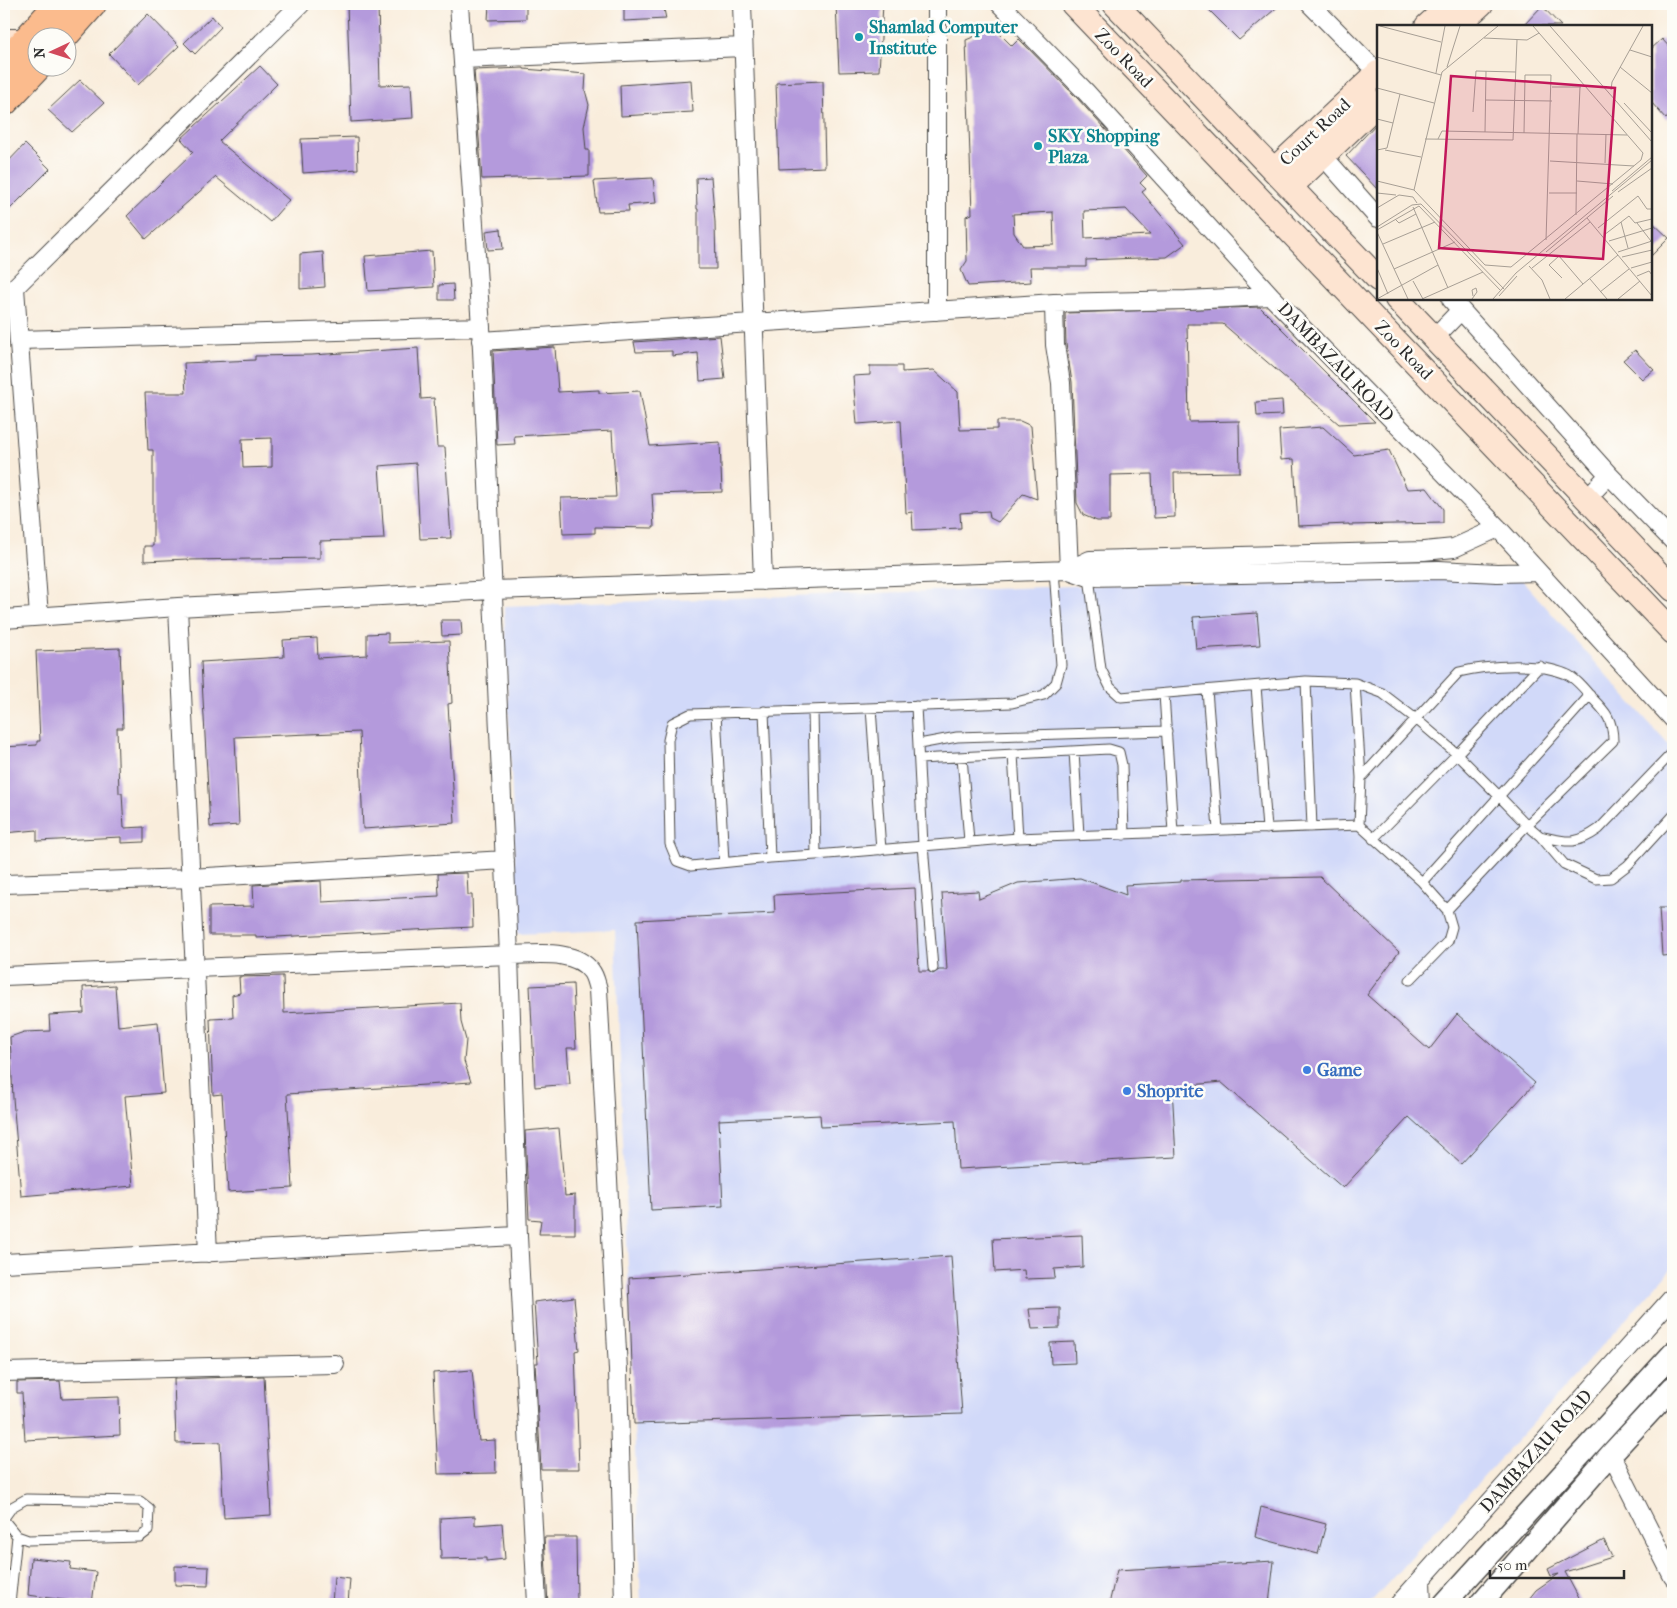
<svg xmlns="http://www.w3.org/2000/svg" width="1677" height="1608" viewBox="0 0 1677 1608" font-family="'IM FELL French Canon',serif">
<rect width="100%" height="100%" fill="#fdfcf7"/>
<filter id="ink" filterUnits="userSpaceOnUse"><feTurbulence type="fractalNoise" baseFrequency=".02" numOctaves="2"/><feDisplacementMap in="SourceGraphic" scale="10" xChannelSelector="R" yChannelSelector="G"/><feConvolveMatrix kernelMatrix="1 2 1 2 8 2 1 2 1" color-interpolation-filters="sRGB"/></filter>
<filter id="wash" filterUnits="userSpaceOnUse"><feTurbulence type="fractalNoise" baseFrequency=".0096" numOctaves="4" result="noise"/><feDisplacementMap in="SourceGraphic" scale="20" xChannelSelector="R" yChannelSelector="G"/><feGaussianBlur stdDeviation="1.12" result="paint"/><feColorMatrix in="noise" values="0 0 0 0 0 0 0 0 0 0 0 0 0 0 0 0 0 1.4 0 .05"/><feComposite in="paint" operator="in"/></filter>
<g filter="url(#wash)">
<rect width="100%" height="100%" fill="#f9eddc"/>
<path fill="#d1d9f9" d="M 1478,572 L 1522,580 L 1673,750 L 1673,1267 L 1369,1604 L 641,1604 L 615,930 L 518,934 L 504,606 Z"/>
<g id="blocks">
<path fill="#b49adc" fill-rule="evenodd" d="M 347,4 L 378,4 L 380,85 L 411,84 L 413,118 L 351,122 Z
M 489,4 L 526,4 L 526,19 L 488,20 Z
M 624,4 L 663,4 L 666,19 L 624,21 Z
M 836,4 L 883,4 L 879,71 L 839,72 Z
M 1203,4 L 1281,4 L 1239,40 Z
M 1542,6 L 1561,26 L 1523,26 Z
M 148,14 L 179,46 L 138,85 L 109,54 Z
M 212,16 L 221,27 L 195,54 L 184,43 Z
M 978,29 L 995,29 L 1012,46 L 1019,39 L 1078,99 L 1147,176 L 1140,183 L 1146,189 L 1142,192 L 1185,244 L 1167,257 L 1086,260 L 1086,267 L 1030,267 L 1031,282 L 968,286 L 961,270 L 967,261 L 966,216 L 972,214 L 966,40 L 978,35 ZM 1126,209 L 1150,235 L 1085,238 L 1084,211 ZM 1053,212 L 1054,245 L 1023,246 L 1014,233 L 1013,214 Z
M 1662,39 L 1673,51 L 1673,111 L 1666,119 L 1651,102 L 1651,49 Z
M 260,66 L 277,84 L 219,141 L 289,200 L 270,222 L 216,177 L 146,239 L 127,216 L 193,152 L 181,139 Z
M 524,68 L 524,69 L 586,74 L 585,90 L 589,105 L 584,127 L 586,150 L 589,150 L 589,176 L 482,179 L 474,70 Z
M 80,80 L 104,103 L 72,132 L 48,110 Z
M 691,80 L 693,112 L 621,116 L 620,85 Z
M 823,81 L 825,167 L 779,169 L 776,83 Z
M 1378,122 L 1378,190 L 1346,156 Z
M 357,137 L 358,169 L 303,173 L 301,139 Z
M 25,144 L 50,169 L 4,215 L 4,166 Z
M 711,177 L 715,222 L 716,269 L 698,269 L 698,209 L 697,209 L 696,178 Z
M 653,178 L 656,203 L 628,205 L 629,211 L 598,212 L 594,181 Z
M 1651,221 L 1669,238 L 1651,256 Z
M 501,229 L 503,249 L 488,250 L 486,231 Z
M 432,251 L 434,287 L 368,291 L 365,256 Z
M 323,252 L 325,287 L 300,289 L 300,254 Z
M 453,284 L 454,300 L 439,300 L 439,285 Z
M 1260,307 L 1375,422 L 1339,424 L 1223,324 L 1187,324 L 1189,422 L 1239,421 L 1240,472 L 1174,473 L 1175,517 L 1154,518 L 1152,474 L 1110,475 L 1110,521 L 1097,521 L 1083,515 L 1077,503 L 1072,382 L 1066,344 L 1065,313 Z
M 720,336 L 725,379 L 700,381 L 698,353 L 672,356 L 672,351 L 636,352 L 634,342 Z
M 555,347 L 558,392 L 599,390 L 599,393 L 640,391 L 650,446 L 720,442 L 722,492 L 652,494 L 654,528 L 595,527 L 595,533 L 563,534 L 561,498 L 616,497 L 612,431 L 514,436 L 515,444 L 497,445 L 493,351 Z
M 418,348 L 421,399 L 434,398 L 437,447 L 445,447 L 451,538 L 420,539 L 416,463 L 379,466 L 384,539 L 320,541 L 320,558 L 188,560 L 188,559 L 144,561 L 144,546 L 153,546 L 153,450 L 148,450 L 145,393 L 186,393 L 184,363 L 255,360 L 255,356 L 312,355 ZM 272,438 L 272,467 L 243,468 L 242,439 Z
M 1635,350 L 1654,370 L 1642,379 L 1623,360 Z
M 870,366 L 902,366 L 902,372 L 934,370 L 958,392 L 960,430 L 997,429 L 997,421 L 1020,421 L 1031,426 L 1037,499 L 1023,494 L 998,522 L 990,518 L 989,511 L 960,513 L 961,528 L 913,530 L 912,512 L 906,513 L 901,421 L 857,424 L 853,376 L 870,375 Z
M 1282,400 L 1283,415 L 1257,416 L 1256,402 Z
M 1323,427 L 1354,455 L 1389,450 L 1407,489 L 1427,488 L 1443,509 L 1443,523 L 1349,525 L 1349,524 L 1298,526 L 1294,459 L 1281,460 L 1279,430 Z
M 1257,613 L 1260,645 L 1196,649 L 1193,617 Z
M 441,620 L 461,620 L 462,635 L 442,636 Z
M 388,633 L 388,643 L 449,641 L 452,703 L 448,704 L 455,823 L 363,829 L 359,732 L 235,737 L 239,825 L 210,827 L 201,662 L 284,657 L 283,640 L 317,638 L 318,658 L 367,655 L 367,634 Z
M 120,648 L 123,728 L 117,728 L 119,793 L 122,793 L 124,828 L 144,827 L 144,842 L 121,843 L 121,837 L 37,841 L 37,830 L 4,833 L 4,747 L 37,745 L 37,741 L 40,741 L 36,651 Z
M 467,873 L 468,895 L 472,895 L 473,927 L 256,938 L 256,935 L 209,935 L 209,907 L 254,906 L 253,885 L 321,881 L 322,902 L 439,896 L 438,874 Z
M 1320,877 L 1399,952 L 1367,995 L 1429,1050 L 1457,1014 L 1535,1083 L 1461,1164 L 1409,1117 L 1343,1188 L 1221,1082 L 1172,1087 L 1176,1157 L 958,1169 L 955,1121 L 821,1127 L 820,1115 L 719,1120 L 723,1206 L 651,1210 L 637,920 L 775,913 L 774,895 L 915,888 L 919,971 L 928,971 L 933,974 L 939,970 L 947,970 L 942,893 L 978,891 L 979,899 L 1018,883 L 1080,878 L 1126,895 L 1125,885 L 1181,882 L 1181,880 Z
M 1659,908 L 1673,908 L 1673,955 L 1662,956 Z
M 283,976 L 284,1013 L 460,1003 L 461,1022 L 466,1040 L 464,1061 L 471,1082 L 287,1094 L 293,1188 L 228,1192 L 222,1094 L 213,1095 L 210,1019 L 233,1018 L 232,995 L 240,993 L 239,977 Z
M 573,984 L 576,1048 L 567,1048 L 570,1084 L 535,1087 L 530,986 Z
M 115,985 L 118,1026 L 158,1022 L 164,1093 L 125,1096 L 133,1186 L 21,1196 L 13,1098 L 10,1037 L 24,1032 L 50,1031 L 49,1015 L 84,1013 L 83,987 Z
M 559,1128 L 565,1196 L 575,1195 L 575,1234 L 539,1234 L 541,1220 L 529,1219 L 525,1131 Z
M 1082,1235 L 1083,1267 L 1054,1269 L 1055,1278 L 1025,1279 L 1024,1270 L 995,1272 L 993,1239 Z
M 951,1256 L 962,1414 L 634,1424 L 629,1278 Z
M 574,1297 L 579,1350 L 575,1351 L 579,1469 L 541,1469 L 535,1363 L 538,1363 L 534,1302 Z
M 1060,1308 L 1060,1328 L 1032,1329 L 1029,1309 Z
M 1074,1342 L 1075,1363 L 1051,1364 L 1050,1343 Z
M 472,1370 L 479,1441 L 495,1440 L 496,1473 L 438,1474 L 433,1373 Z
M 264,1376 L 271,1515 L 224,1518 L 220,1442 L 176,1443 L 174,1379 Z
M 60,1381 L 62,1399 L 119,1397 L 120,1435 L 25,1440 L 22,1393 L 17,1393 L 17,1382 Z
M 1261,1507 L 1326,1524 L 1318,1554 L 1255,1537 Z
M 475,1516 L 475,1525 L 502,1523 L 505,1559 L 486,1561 L 486,1558 L 441,1559 L 440,1518 Z
M 544,1537 L 576,1537 L 577,1602 L 548,1604 Z
M 1604,1540 L 1612,1557 L 1565,1572 L 1582,1604 L 1525,1604 L 1536,1590 L 1559,1574 L 1551,1576 L 1548,1569 Z
M 31,1558 L 71,1562 L 70,1569 L 96,1572 L 92,1604 L 28,1595 Z
M 1274,1561 L 1269,1604 L 1109,1604 L 1117,1570 Z
M 175,1566 L 209,1567 L 208,1586 L 175,1585 Z
M 334,1577 L 350,1579 L 348,1604 L 332,1604 Z"/>
</g>
</g>
<g filter="url(#ink)">
<use href="#blocks" fill-opacity="0" stroke="#4a4846" stroke-width="1"/>
<g fill="none" stroke-linecap="round" stroke-linejoin="round">
<defs>
<path id="service" d="M 1054,570 L 1061,665 L 1056,683 L 1044,695 L 1012,703 L 690,714 L 672,723 L 668,740 L 670,844 L 677,861 L 691,866 L 770,858 L 816,855 L 1018,838 L 1359,825 L 1422,882 L 1447,910 L 1452,927 L 1448,941 L 1410,980
M 1089,577 L 1101,669 L 1110,687 L 1121,697 L 1306,681 L 1355,683 L 1382,693 L 1416,719 L 1457,754 L 1499,796 L 1527,825 L 1540,836 L 1564,864 L 1596,879 L 1611,878 L 1628,865 L 1673,816
M 1306,681 L 1312,827
M 1355,683 L 1361,778 L 1359,825
M 1256,686 L 1267,829
M 1207,690 L 1218,830
M 1164,694 L 1173,832
M 916,706 L 923,845 L 933,968
M 871,708 L 881,850
M 813,710 L 816,855
M 764,711 L 770,858
M 716,713 L 724,862
M 919,744 L 957,737 L 1167,731
M 1074,751 L 1079,835
M 1013,754 L 1018,838
M 962,757 L 969,841
M 919,759 L 1109,749 L 1119,752 L 1122,765 L 1124,835
M 1361,778 L 1459,672 C 1488,665 1539,662 1566,674 C 1576,678 1585,690 1592,698 C 1606,712 1613,720 1613,741 L 1527,825 L 1447,910
M 1540,836 C 1567,842 1575,846 1599,829 L 1673,752
M 1373,839 L 1457,754 L 1540,666
M 1422,882 L 1590,695
M 4,1518 L 12,1507 L 26,1499 L 140,1501 L 149,1508 L 148,1531 L 140,1537 L 28,1540 L 17,1536 L 4,1520
M 10,1604 L 17,1536"/>
<path id="minor" d="M 459,4 L 481,327 L 509,955 L 518,1236 L 537,1604
M 742,4 L 763,581
M 937,4 L 937,311
M 1000,4 L 1086,92 L 1271,296 L 1498,528 L 1673,719
M 1310,4 L 1378,73
M 463,59 L 743,47
M 1323,156 L 1378,218
M 15,288 L 39,616
M 4,298 L 301,4
M 1451,299 L 1609,475 L 1673,541
M 1054,303 L 1055,345 L 1061,383 L 1069,570
M 1434,338 L 1461,310
M 19,340 L 481,327
M 481,341 L 1054,303 L 1186,300 L 1271,296
M 1587,498 L 1609,475
M 1069,570 L 1090,560 L 1424,551 L 1454,548 L 1498,528
M 178,607 L 208,1253
M 4,619 L 178,607 L 492,590 L 1069,570 L 1089,577 L 1439,570 L 1497,573 L 1538,572
M 4,884 L 190,878 L 505,860
M 4,976 L 509,955 C 534,955 575,948 591,971 C 595,976 596,983 598,989 L 618,1370 L 624,1604
M 4,1263 L 518,1236
M 4,1372 L 335,1364
M 1611,1454 L 1673,1577
M 1421,1581 L 1422,1604
M 1399,1604 L 1673,1297"/>
<path id="tertiary" d="M 1444,1604 L 1673,1353
M 1480,1604 L 1611,1454 L 1673,1387"/>
<path id="secondary" d="M 1073,4 L 1673,632
M 1115,4 L 1378,279
M 1427,26 L 1451,4
M 1457,26 L 1481,4
M 4,41 L 27,41
M 1274,170 L 1378,73
M 1290,187 L 1378,103
M 1397,299 L 1673,589"/>
<path id="trunk" d="M 62,38 L 92,4
M 4,65 L 59,4
M 4,102 L 38,66"/>
</defs>
<use href="#service" stroke="#4a4846" stroke-width="11"/>
<use href="#minor" stroke="#4a4846" stroke-width="20"/>
<use href="#tertiary" stroke="#4a4846" stroke-width="24"/>
<use href="#secondary" stroke="#4a4846" stroke-width="26"/>
<use href="#trunk" stroke="#4a4846" stroke-width="30"/>
<use href="#service" stroke="#fff" stroke-width="9"/>
<use href="#minor" stroke="#fff" stroke-width="18"/>
<use href="#tertiary" stroke="#fff" stroke-width="21"/>
<use href="#secondary" stroke="#fde4d1" stroke-width="24"/>
<use href="#trunk" stroke="#fbbb8d" stroke-width="28"/>
</g>
</g>
<g fill="#0f9aa8" stroke="#fdfcf7" stroke-width="2">
<circle cx="859" cy="37" r="5"/>
<circle cx="1038" cy="146" r="5"/>
</g>
<g fill="#3f7fe0" stroke="#fdfcf7" stroke-width="2">
<circle cx="1307" cy="1070" r="5"/>
<circle cx="1127" cy="1091" r="5"/>
</g>
<g text-anchor="middle" stroke-width="5" stroke-linejoin="round" paint-order="stroke">
<g font-size="18" font-weight="bold" fill="#0d838f" stroke="#fdfcf7" text-anchor="start">
<text x="869" y="33">Shamlad Computer<tspan x="869" dy="21">Institute</tspan></text>
<text x="1048" y="142">SKY Shopping<tspan x="1048" dy="21">Plaza</tspan></text>
</g>
<g font-size="18" fill="#2b2b2b" stroke="#fdfcf7">
<text transform="translate(1124 58) rotate(46)" y="6">Zoo Road</text>
<text transform="translate(1315 132) rotate(-43)" y="6">Court Road</text>
<text transform="translate(1404 350) rotate(46)" y="6">Zoo Road</text>
<text transform="translate(1336 362) rotate(46)" y="6">DAMBAZAU ROAD</text>
<text transform="translate(1536 1451) rotate(-48)" y="6">DAMBAZAU ROAD</text>
</g>
<g font-size="18" font-weight="bold" fill="#366cbe" stroke="#fdfcf7" text-anchor="start">
<text x="1317" y="1076">Game</text>
<text x="1137" y="1097">Shoprite</text>
</g>
</g>
<g transform="translate(1377 25)">
<rect width="275" height="275" fill="#f9eddc"/>
<path fill="none" stroke="#a79f95" stroke-width="1" d="M 3,1 L 64,17M 173,1 L 275,117M 107,13 L 150,15 L 162,8M 253,25 L 275,32M 0,32 L 64,50M 70,42 L 83,1M 243,42 L 275,68M 59,48 L 68,1M 175,62 L 204,62M 0,63 L 57,78M 234,65 L 235,57 L 266,1M 109,75 L 175,76M 247,78 L 275,108M 96,87 L 99,46 L 139,47M 0,94 L 16,98M 108,107 L 109,46M 147,108 L 148,50 L 174,50 L 169,215M 201,109 L 203,62M 48,114 L 136,115 L 140,15M 61,114 L 65,106 L 250,110M 0,125 L 10,123 L 23,69M 8,125 L 44,132M 173,136 L 257,141M 228,138 L 229,109M 0,156 L 37,165 L 108,240 L 134,242 L 264,135 L 266,128 L 156,1M 200,156 L 236,159M 37,165 L 65,47 L 121,1M 235,166 L 275,132M 241,167 L 275,143M 0,168 L 19,170M 172,168 L 200,168M 36,182 L 71,263M 0,183 L 22,170 L 36,172 L 40,178M 199,190 L 200,109M 210,193 L 275,271M 18,194 L 22,198 L 39,189M 244,197 L 251,223M 260,198 L 274,216M 0,202 L 35,180 L 44,179 L 127,264M 221,203 L 261,171 L 270,184 L 275,184M 0,205 L 42,181 L 124,266M 0,207 L 31,274M 227,210 L 252,191 L 258,198 L 275,194M 232,216 L 275,203M 6,219 L 58,197M 169,227 L 236,171M 241,227 L 275,216M 245,232 L 275,225M 152,241 L 165,255 L 173,274M 0,243 L 11,269M 155,243 L 213,197M 254,243 L 275,237M 17,244 L 78,217M 260,251 L 272,246 L 275,250M 185,253 L 172,240 L 182,231 L 206,259M 213,254 L 230,274M 36,256 L 46,274M 223,267 L 252,244M 122,271 L 140,251M 0,274 L 61,240M 45,274 L 106,247M 95,274 L 100,267 L 99,263 L 95,265 L 96,271M 116,274 L 139,248 L 275,135M 188,274 L 241,230M 241,274 L 263,256"/>
<path fill="#c2185b" fill-opacity="0.15" stroke="#c2185b" stroke-width="2.5" d="M 74,51 L 238,63 L 226,234 L 62,223 Z"/>
<rect width="275" height="275" fill="none" stroke="#2b2b2b" stroke-width="2.5"/>
</g>
<rect width="1677" height="1608" fill="none" stroke="#fdfcf7" stroke-width="20"/>
<g transform="translate(52 52) rotate(266)"><circle r="24" fill="#fdfcf7" stroke="#a9a8a5"/>
<path d="M0-4L9 19L0 12L-9 19Z" fill="#d1495b"/>
<text y="-8" font-size="14" font-weight="bold" text-anchor="middle" fill="#2b2b2b">N</text>
</g>
<path d="M1490 1570v8h134v-8" fill="none" stroke="#2b2b2b" stroke-width="2.5"/>
<text x="1497" y="1570" font-size="15" fill="#2b2b2b" stroke="#fdfcf7" stroke-width="4" paint-order="stroke">50 m</text>
</svg>
